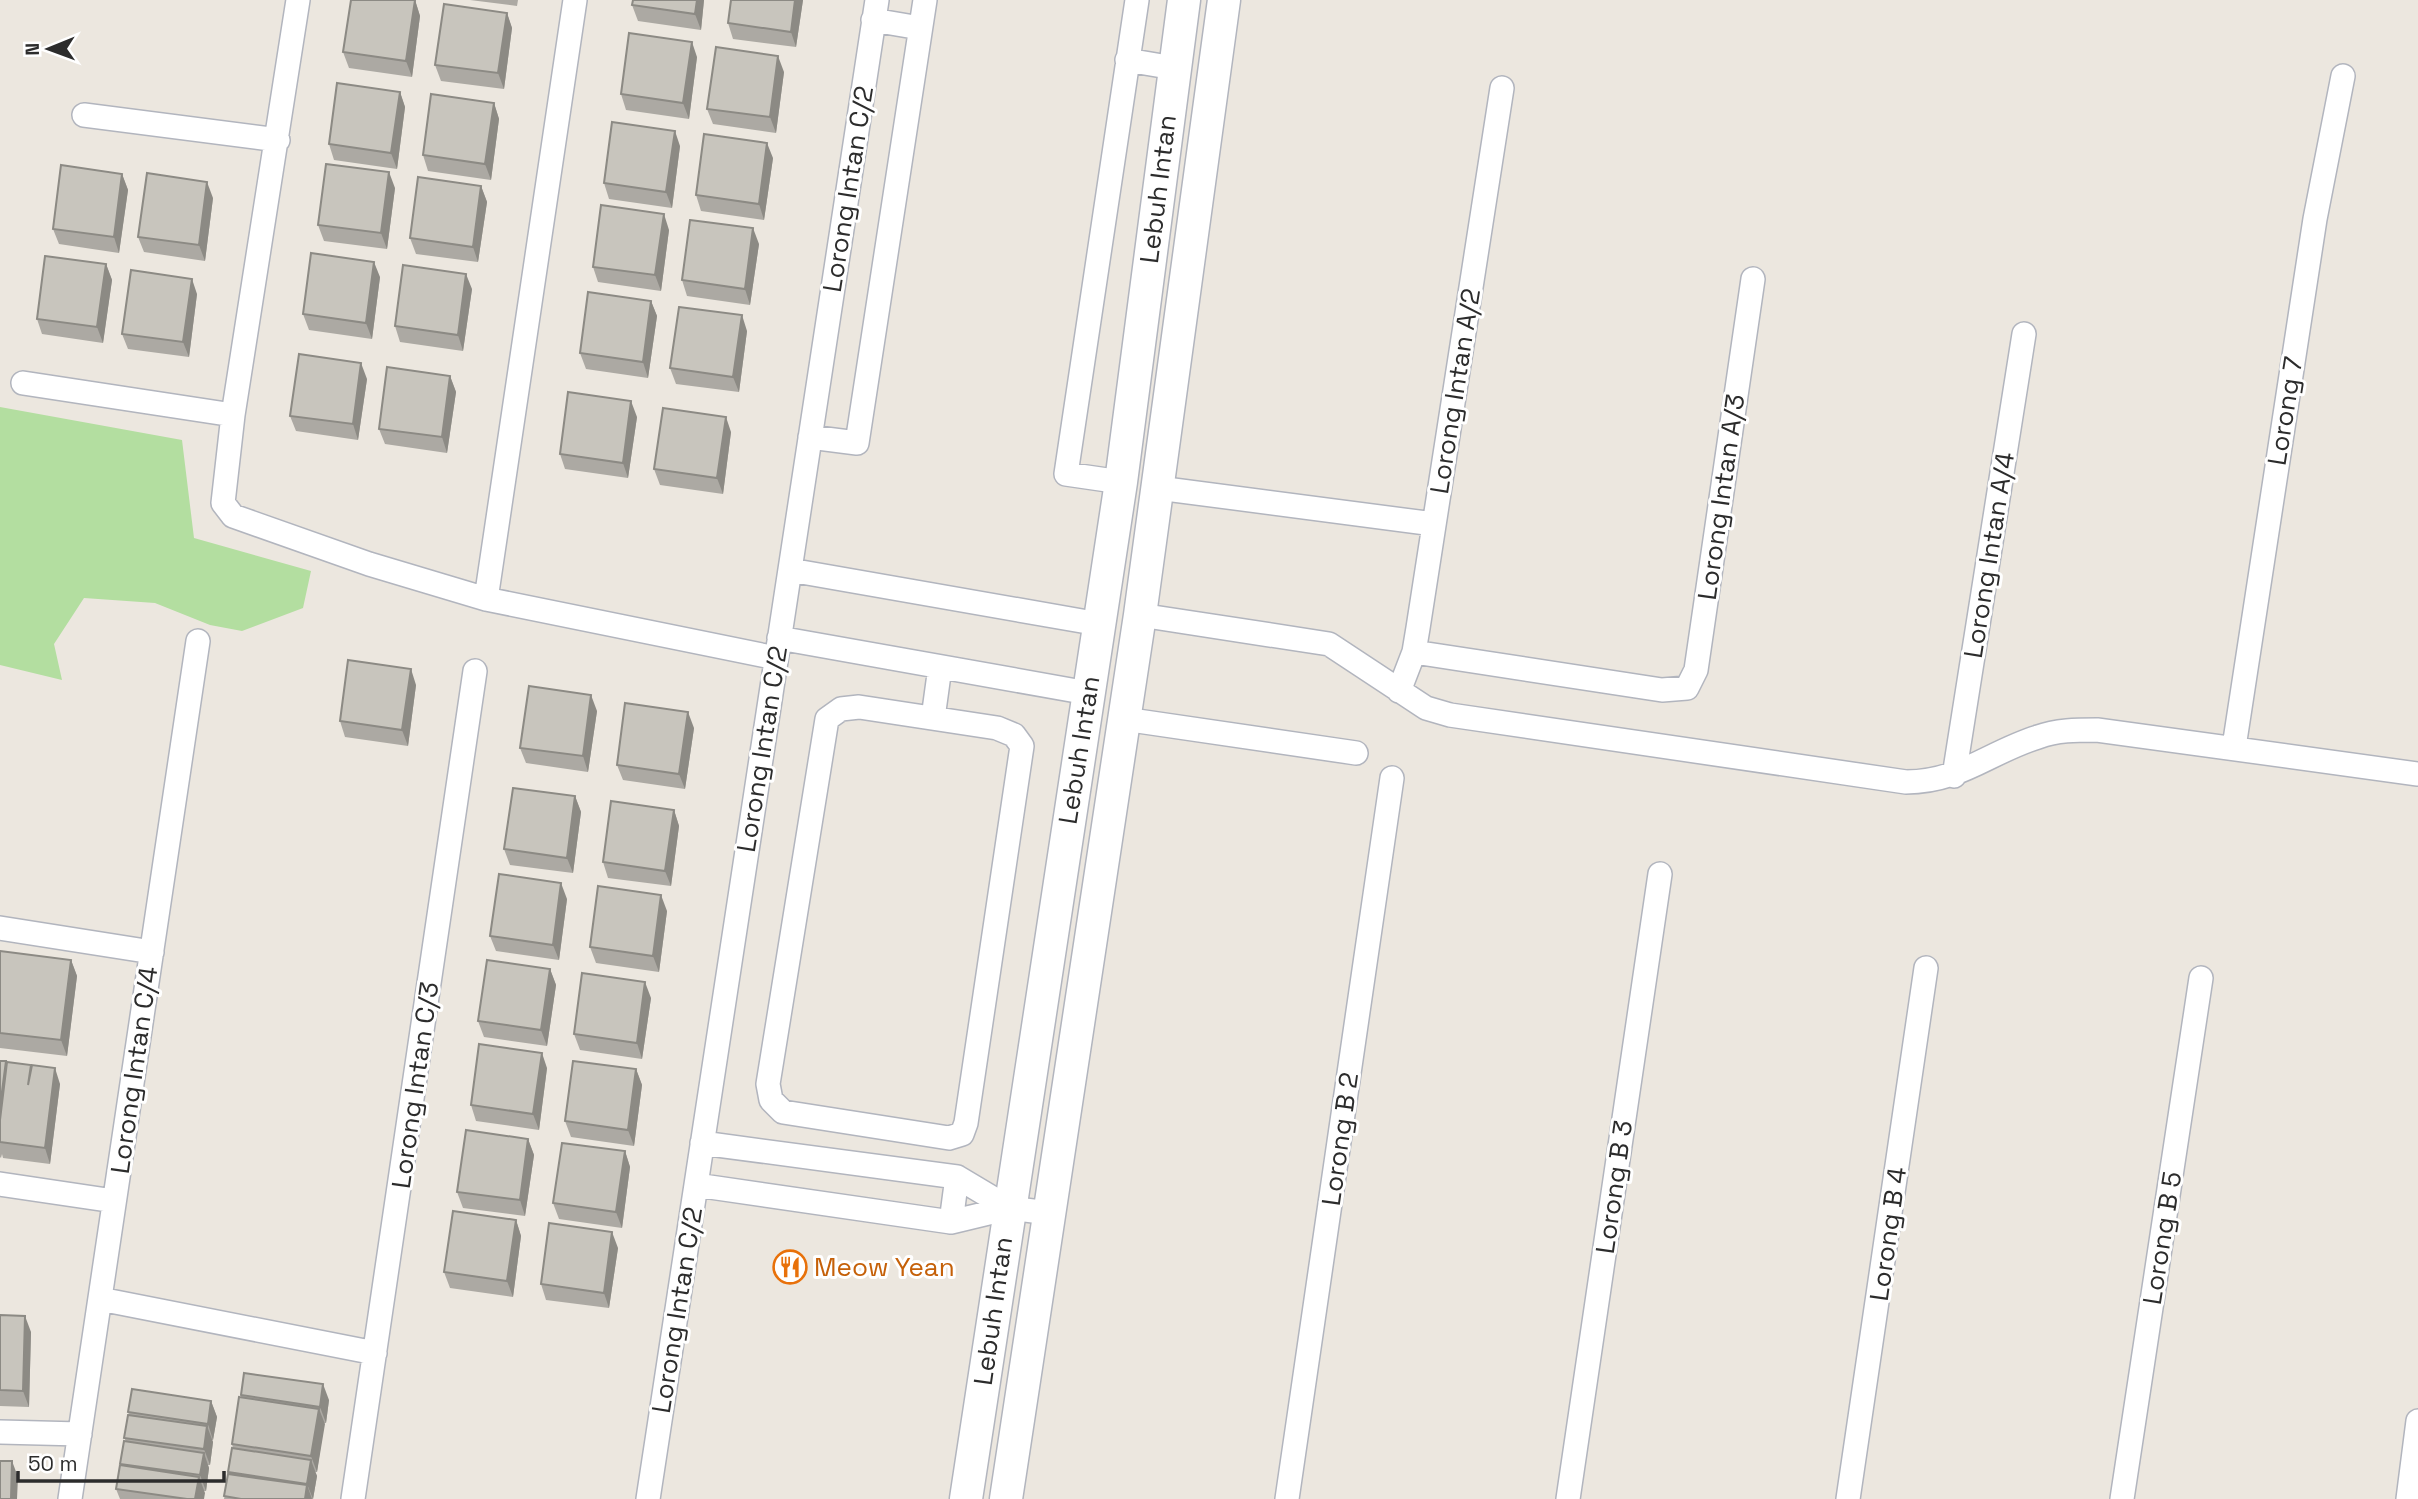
<svg xmlns="http://www.w3.org/2000/svg" width="2418" height="1499" viewBox="0 0 2418 1499" font-family="'Space Grotesk',sans-serif">
<rect width="100%" height="100%" fill="#ece7df"/>
<path fill="#b3dea0" d="M 0,407 L 182,440 L 194,538 L 311,571 L 303,608 L 242,631 L 210,625 L 155,603 L 84,598 L 54,644 L 62,680 L 0,665 Z"/>
<g fill="none" stroke-linecap="round" stroke-linejoin="round">
<defs>
<path id="street" d="M 298,0 L 233,415 L 223,503 L 233,516 L 369,564 L 486,599 L 776,658
M 873,20 L 920,28
M 1127,60 L 1174,68
M 84,115 L 278,140
M 23,383 L 233,415
M 810,437 L 857,443 L 925,0
M 1121,482 L 1066,474 L 1137,0
M 1158,488 L 1434,524
M 790,570 L 1099,624
M 486,599 L 575,0
M 1140,615 L 1329,644 L 1426,708 L 1450,715 L 1906,782 C 1960,782 1989,752 2038,737 C 2057,730 2076,730 2097,730 L 2418,774
M 779,638 L 1088,693
M 1414,652 L 1662,690 L 1687,688 L 1696,670 L 1753,279
M 1399,691 L 1414,652 L 1418,628 L 1502,88
M 859,707 L 997,728 L 1014,735 L 1022,746 L 966,1123 L 962,1134 L 949,1138 L 783,1112 L 771,1100 L 768,1084 L 827,719 L 841,709 Z
M 933,718 L 940,667
M 1124,719 L 1356,753
M 2234,747 L 2315,219 L 2343,76
M 1954,776 L 2024,334
M 0,928 L 152,952
M 702,1143 L 957,1177 L 1009,1208
M 0,1184 L 114,1201
M 696,1185 L 951,1222 L 1009,1208 L 1049,1213
M 951,1222 L 957,1177
M 100,1299 L 375,1353
M 0,1432 L 80,1434
M 70,1499 L 198,641
M 353,1499 L 475,671
M 648,1499 L 877,0
M 1287,1499 L 1392,778
M 1568,1499 L 1660,874
M 1848,1499 L 1926,968
M 2122,1499 L 2201,978
M 2408,1499 L 2418,1421"/>
<path id="secondary" d="M 966,1499 L 1121,482 L 1184,0
M 1006,1499 L 1140,615 L 1224,0"/>
</defs>
<use href="#street" stroke="#b2b5be" stroke-width="26"/>
<use href="#secondary" stroke="#b2b5be" stroke-width="35"/>
<use href="#street" stroke="#fff" stroke-width="23"/>
<use href="#secondary" stroke="#fff" stroke-width="32"/>
</g>
<path fill="#aca9a3" d="M 415,0 L 420,16 L 412,77 L 349,68 L 343,52 Z
M 470,0 L 518,0 L 517,6 Z
M 633,0 L 704,0 L 701,30 L 638,21 L 632,5 Z
M 731,0 L 803,0 L 796,47 L 733,39 L 728,23 Z
M 507,13 L 512,28 L 504,89 L 441,81 L 435,65 Z
M 697,57 L 689,119 L 626,110 L 621,94 Z
M 784,72 L 776,133 L 713,124 L 707,109 Z
M 400,92 L 405,107 L 397,169 L 334,160 L 329,144 Z
M 494,103 L 499,119 L 491,180 L 428,171 L 423,155 Z
M 680,146 L 672,208 L 609,199 L 604,183 Z
M 773,158 L 764,220 L 701,211 L 696,195 Z
M 122,174 L 128,190 L 119,253 L 59,244 L 53,229 Z
M 481,186 L 487,202 L 478,262 L 416,254 L 410,238 Z
M 395,188 L 387,249 L 324,241 L 318,225 Z
M 213,198 L 205,261 L 144,252 L 138,237 Z
M 669,230 L 661,291 L 598,282 L 593,267 Z
M 759,244 L 750,305 L 687,296 L 682,280 Z
M 106,264 L 112,280 L 103,343 L 42,334 L 37,319 Z
M 380,277 L 372,339 L 309,330 L 303,314 Z
M 472,289 L 463,351 L 400,342 L 395,326 Z
M 197,294 L 189,357 L 128,349 L 122,334 Z
M 651,301 L 657,316 L 648,378 L 586,369 L 580,353 Z
M 747,331 L 739,392 L 676,384 L 670,368 Z
M 450,376 L 456,392 L 447,453 L 385,444 L 379,429 Z
M 367,379 L 358,440 L 296,431 L 290,416 Z
M 637,417 L 628,478 L 565,469 L 560,454 Z
M 731,432 L 723,494 L 660,485 L 654,469 Z
M 416,685 L 408,746 L 345,737 L 340,721 Z
M 597,711 L 588,772 L 526,763 L 520,748 Z
M 694,728 L 685,789 L 623,780 L 617,765 Z
M 575,796 L 581,812 L 573,873 L 510,865 L 504,849 Z
M 674,810 L 679,826 L 671,886 L 608,878 L 603,862 Z
M 567,899 L 559,960 L 496,951 L 490,936 Z
M 667,911 L 659,972 L 596,963 L 590,947 Z
M 0,951 L 71,960 L 77,976 L 67,1056 L 0,1048 Z
M 550,969 L 556,985 L 547,1046 L 484,1037 L 478,1021 Z
M 651,998 L 642,1059 L 580,1050 L 574,1034 Z
M 0,1061 L 7,1064 L 31,1065 L 32,1067 L 60,1084 L 50,1164 L 3,1158 L 2,1154 L 1,1158 L 0,1157 Z
M 547,1068 L 539,1130 L 476,1121 L 471,1105 Z
M 636,1069 L 642,1085 L 634,1146 L 571,1137 L 565,1121 Z
M 528,1139 L 534,1155 L 525,1216 L 463,1208 L 457,1192 Z
M 625,1151 L 630,1167 L 622,1228 L 559,1219 L 553,1203 Z
M 516,1220 L 521,1236 L 513,1297 L 450,1288 L 444,1272 Z
M 618,1248 L 609,1308 L 546,1300 L 541,1284 Z
M 0,1315 L 31,1332 L 29,1407 L 0,1406 Z
M 241,1395 L 329,1400 L 326,1423 L 324,1423 L 317,1472 L 315,1472 L 317,1476 L 313,1499 L 224,1499 L 229,1474 L 228,1472 L 233,1449 L 232,1444 L 241,1397 Z
M 211,1401 L 217,1417 L 213,1440 L 212,1440 L 213,1442 L 210,1465 L 208,1465 L 209,1468 L 206,1491 L 204,1491 L 204,1499 L 120,1499 L 116,1489 L 126,1441 L 124,1438 L 129,1415 L 128,1412 Z"/>
<path fill="#8c8a84" d="M 415,0 L 420,16 L 412,77 L 406,61 Z
M 697,0 L 704,0 L 701,30 L 695,14 Z
M 795,0 L 803,0 L 796,47 L 791,32 Z
M 507,13 L 512,28 L 504,89 L 498,73 Z
M 692,42 L 697,57 L 689,119 L 683,103 Z
M 778,56 L 784,72 L 776,133 L 770,117 Z
M 400,92 L 405,107 L 397,169 L 391,153 Z
M 494,103 L 499,119 L 491,180 L 485,164 Z
M 675,131 L 680,146 L 672,208 L 666,192 Z
M 767,143 L 773,158 L 764,220 L 759,204 Z
M 389,172 L 395,188 L 387,249 L 381,233 Z
M 122,174 L 128,190 L 119,253 L 114,237 Z
M 207,182 L 213,198 L 205,261 L 199,245 Z
M 481,186 L 487,202 L 478,262 L 473,247 Z
M 664,214 L 669,230 L 661,291 L 655,275 Z
M 753,228 L 759,244 L 750,305 L 745,289 Z
M 374,262 L 380,277 L 372,339 L 366,323 Z
M 106,264 L 112,280 L 103,343 L 97,327 Z
M 466,274 L 472,289 L 463,351 L 458,335 Z
M 192,279 L 197,294 L 189,357 L 183,342 Z
M 651,301 L 657,316 L 648,378 L 643,362 Z
M 742,315 L 747,331 L 739,392 L 733,377 Z
M 361,363 L 367,379 L 358,440 L 353,424 Z
M 450,376 L 456,392 L 447,453 L 442,437 Z
M 631,401 L 637,417 L 628,478 L 623,463 Z
M 726,417 L 731,432 L 723,494 L 717,478 Z
M 411,669 L 416,685 L 408,746 L 402,730 Z
M 591,695 L 597,711 L 588,772 L 583,756 Z
M 688,712 L 694,728 L 685,789 L 679,774 Z
M 575,796 L 581,812 L 573,873 L 567,858 Z
M 674,810 L 679,826 L 671,886 L 665,871 Z
M 561,883 L 567,899 L 559,960 L 553,945 Z
M 661,895 L 667,911 L 659,972 L 653,956 Z
M 71,960 L 77,976 L 67,1056 L 61,1040 Z
M 550,969 L 556,985 L 547,1046 L 541,1030 Z
M 645,982 L 651,998 L 642,1059 L 637,1043 Z
M 542,1053 L 547,1068 L 539,1130 L 533,1114 Z
M 6,1061 L 12,1077 L 0,1142 L 0,1107 Z
M 55,1068 L 60,1084 L 50,1164 L 45,1148 Z
M 636,1069 L 642,1085 L 634,1146 L 628,1130 Z
M 528,1139 L 534,1155 L 525,1216 L 520,1200 Z
M 625,1151 L 630,1167 L 622,1228 L 616,1212 Z
M 516,1220 L 521,1236 L 513,1297 L 507,1281 Z
M 612,1232 L 618,1248 L 609,1308 L 604,1293 Z
M 25,1316 L 31,1332 L 29,1407 L 23,1391 Z
M 323,1384 L 329,1400 L 326,1423 L 320,1407 Z
M 211,1401 L 217,1417 L 213,1440 L 208,1424 Z
M 319,1409 L 325,1424 L 317,1472 L 311,1456 Z
M 207,1426 L 213,1442 L 210,1465 L 204,1449 Z
M 204,1453 L 209,1468 L 206,1491 L 200,1475 Z
M 311,1460 L 317,1476 L 313,1499 L 307,1484 Z
M 12,1461 L 18,1477 L 17,1499 L 11,1499 Z
M 199,1477 L 205,1493 L 204,1499 L 195,1499 Z
M 307,1485 L 312,1499 L 305,1499 Z"/>
<path fill="#c8c5bd" stroke="#8c8a84" stroke-width="2" d="M 351,0 L 415,0 L 406,61 L 343,52 Z
M 633,0 L 697,0 L 695,14 L 632,5 Z
M 731,0 L 795,0 L 791,32 L 728,23 Z
M 444,4 L 507,13 L 498,73 L 435,65 Z
M 629,33 L 692,42 L 683,103 L 621,94 Z
M 716,47 L 778,56 L 770,117 L 707,109 Z
M 337,83 L 400,92 L 391,153 L 329,144 Z
M 431,94 L 494,103 L 485,164 L 423,155 Z
M 612,122 L 675,131 L 666,192 L 604,183 Z
M 704,134 L 767,143 L 759,204 L 696,195 Z
M 326,164 L 389,172 L 381,233 L 318,225 Z
M 61,165 L 122,174 L 114,237 L 53,229 Z
M 147,173 L 207,182 L 199,245 L 138,237 Z
M 418,177 L 481,186 L 473,247 L 410,238 Z
M 601,205 L 664,214 L 655,275 L 593,267 Z
M 690,220 L 753,228 L 745,289 L 682,280 Z
M 311,253 L 374,262 L 366,323 L 303,314 Z
M 45,256 L 106,264 L 97,327 L 37,319 Z
M 403,265 L 466,274 L 458,335 L 395,326 Z
M 131,270 L 192,279 L 183,342 L 122,334 Z
M 588,292 L 651,301 L 643,362 L 580,353 Z
M 679,307 L 742,315 L 733,377 L 670,368 Z
M 299,354 L 361,363 L 353,424 L 290,416 Z
M 387,367 L 450,376 L 442,437 L 379,429 Z
M 568,392 L 631,401 L 623,463 L 560,454 Z
M 663,408 L 726,417 L 717,478 L 654,469 Z
M 348,660 L 411,669 L 402,730 L 340,721 Z
M 529,686 L 591,695 L 583,756 L 520,748 Z
M 625,703 L 688,712 L 679,774 L 617,765 Z
M 513,788 L 575,796 L 567,858 L 504,849 Z
M 611,801 L 674,810 L 665,871 L 603,862 Z
M 499,874 L 561,883 L 553,945 L 490,936 Z
M 598,886 L 661,895 L 653,956 L 590,947 Z
M 0,951 L 71,960 L 61,1040 L 0,1033 Z
M 487,960 L 550,969 L 541,1030 L 478,1021 Z
M 582,973 L 645,982 L 637,1043 L 574,1034 Z
M 479,1044 L 542,1053 L 533,1114 L 471,1105 Z
M 0,1061 L 6,1061 L 0,1107 Z
M 573,1061 L 636,1069 L 628,1130 L 565,1121 Z
M 7,1062 L 31,1065 L 28,1085 L 32,1065 L 55,1068 L 45,1148 L 0,1142 L 0,1120 Z
M 466,1130 L 528,1139 L 520,1200 L 457,1192 Z
M 562,1143 L 625,1151 L 616,1212 L 553,1203 Z
M 453,1211 L 516,1220 L 507,1281 L 444,1272 Z
M 549,1223 L 612,1232 L 604,1293 L 541,1284 Z
M 0,1315 L 25,1316 L 23,1391 L 0,1390 Z
M 244,1373 L 323,1384 L 320,1407 L 241,1395 Z
M 132,1389 L 211,1401 L 208,1424 L 128,1412 Z
M 239,1397 L 319,1409 L 311,1456 L 232,1444 Z
M 128,1415 L 207,1426 L 204,1449 L 124,1438 Z
M 124,1441 L 204,1453 L 200,1475 L 120,1464 Z
M 232,1448 L 311,1460 L 307,1484 L 228,1472 Z
M 0,1461 L 12,1461 L 11,1499 L 0,1499 Z
M 120,1465 L 199,1477 L 195,1499 L 187,1499 L 116,1489 Z
M 228,1474 L 307,1485 L 305,1499 L 241,1499 L 224,1496 Z"/>
<defs>
<symbol id="restaurant-ring" viewBox="-11 -11 22 22"><circle r="9.5" fill="#fff" stroke="#e8710a" stroke-width="1.5"/><path d="M-5-6h1v4h1v-4h1v4h1v-4h1v5L-1.5 .5V6h-2V.5L-5-1ZM5-6V6H3V1.5H1.5Q1.5-4 5-6Z" fill="#e8710a"/></symbol>
</defs>
<g fill-rule="evenodd">
<use href="#restaurant-ring" x="771" y="1248" width="38" height="38"/>
</g>
<g text-anchor="middle" stroke-width="6" stroke-linejoin="round" paint-order="stroke">
<g font-size="26" fill="#2c2c2c" stroke="#fff">
<text transform="translate(848 189) rotate(-81)" y="9">Lorong Intan C/2</text>
<text transform="translate(1158 189) rotate(-83)" y="9">Lebuh Intan</text>
<text transform="translate(1455 391) rotate(-81)" y="9">Lorong Intan A/2</text>
<text transform="translate(2285 411) rotate(-81)" y="9">Lorong 7</text>
<text transform="translate(1721 497) rotate(-82)" y="9">Lorong Intan A/3</text>
<text transform="translate(1989 555) rotate(-81)" y="9">Lorong Intan A/4</text>
<text transform="translate(762 749) rotate(-81)" y="9">Lorong Intan C/2</text>
<text transform="translate(1079 750) rotate(-81)" y="9">Lebuh Intan</text>
<text transform="translate(134 1070) rotate(-82)" y="9">Lorong Intan C/4</text>
<text transform="translate(415 1085) rotate(-82)" y="9">Lorong Intan C/3</text>
<text transform="translate(1340 1139) rotate(-82)" y="9">Lorong B 2</text>
<text transform="translate(1614 1187) rotate(-82)" y="9">Lorong B 3</text>
<text transform="translate(1888 1234) rotate(-82)" y="9">Lorong B 4</text>
<text transform="translate(2162 1238) rotate(-81)" y="9">Lorong B 5</text>
<text transform="translate(677 1310) rotate(-81)" y="9">Lorong Intan C/2</text>
<text transform="translate(993 1311) rotate(-82)" y="9">Lebuh Intan</text>
</g>
<g font-size="26" fill="#c56008" stroke="#fff" text-anchor="start">
<text x="814" y="1276">Meow Yean</text>
</g>
</g>
<g transform="translate(49 49) rotate(269)" stroke="#ffffff" stroke-width="5" paint-order="stroke">
<path d="M0-5L12 26L0 18L-12 26Z" fill="#2c2c2c"/>
<text y="-10" font-size="19" font-weight="bold" text-anchor="middle" fill="#2c2c2c">N</text>
</g>
<path d="M18 1471v10h206v-10" fill="none" stroke="#2c2c2c" stroke-width="3.5"/>
<text x="28" y="1471" font-size="21" fill="#2c2c2c" stroke="#ffffff" stroke-width="5" paint-order="stroke">50 m</text>
</svg>
